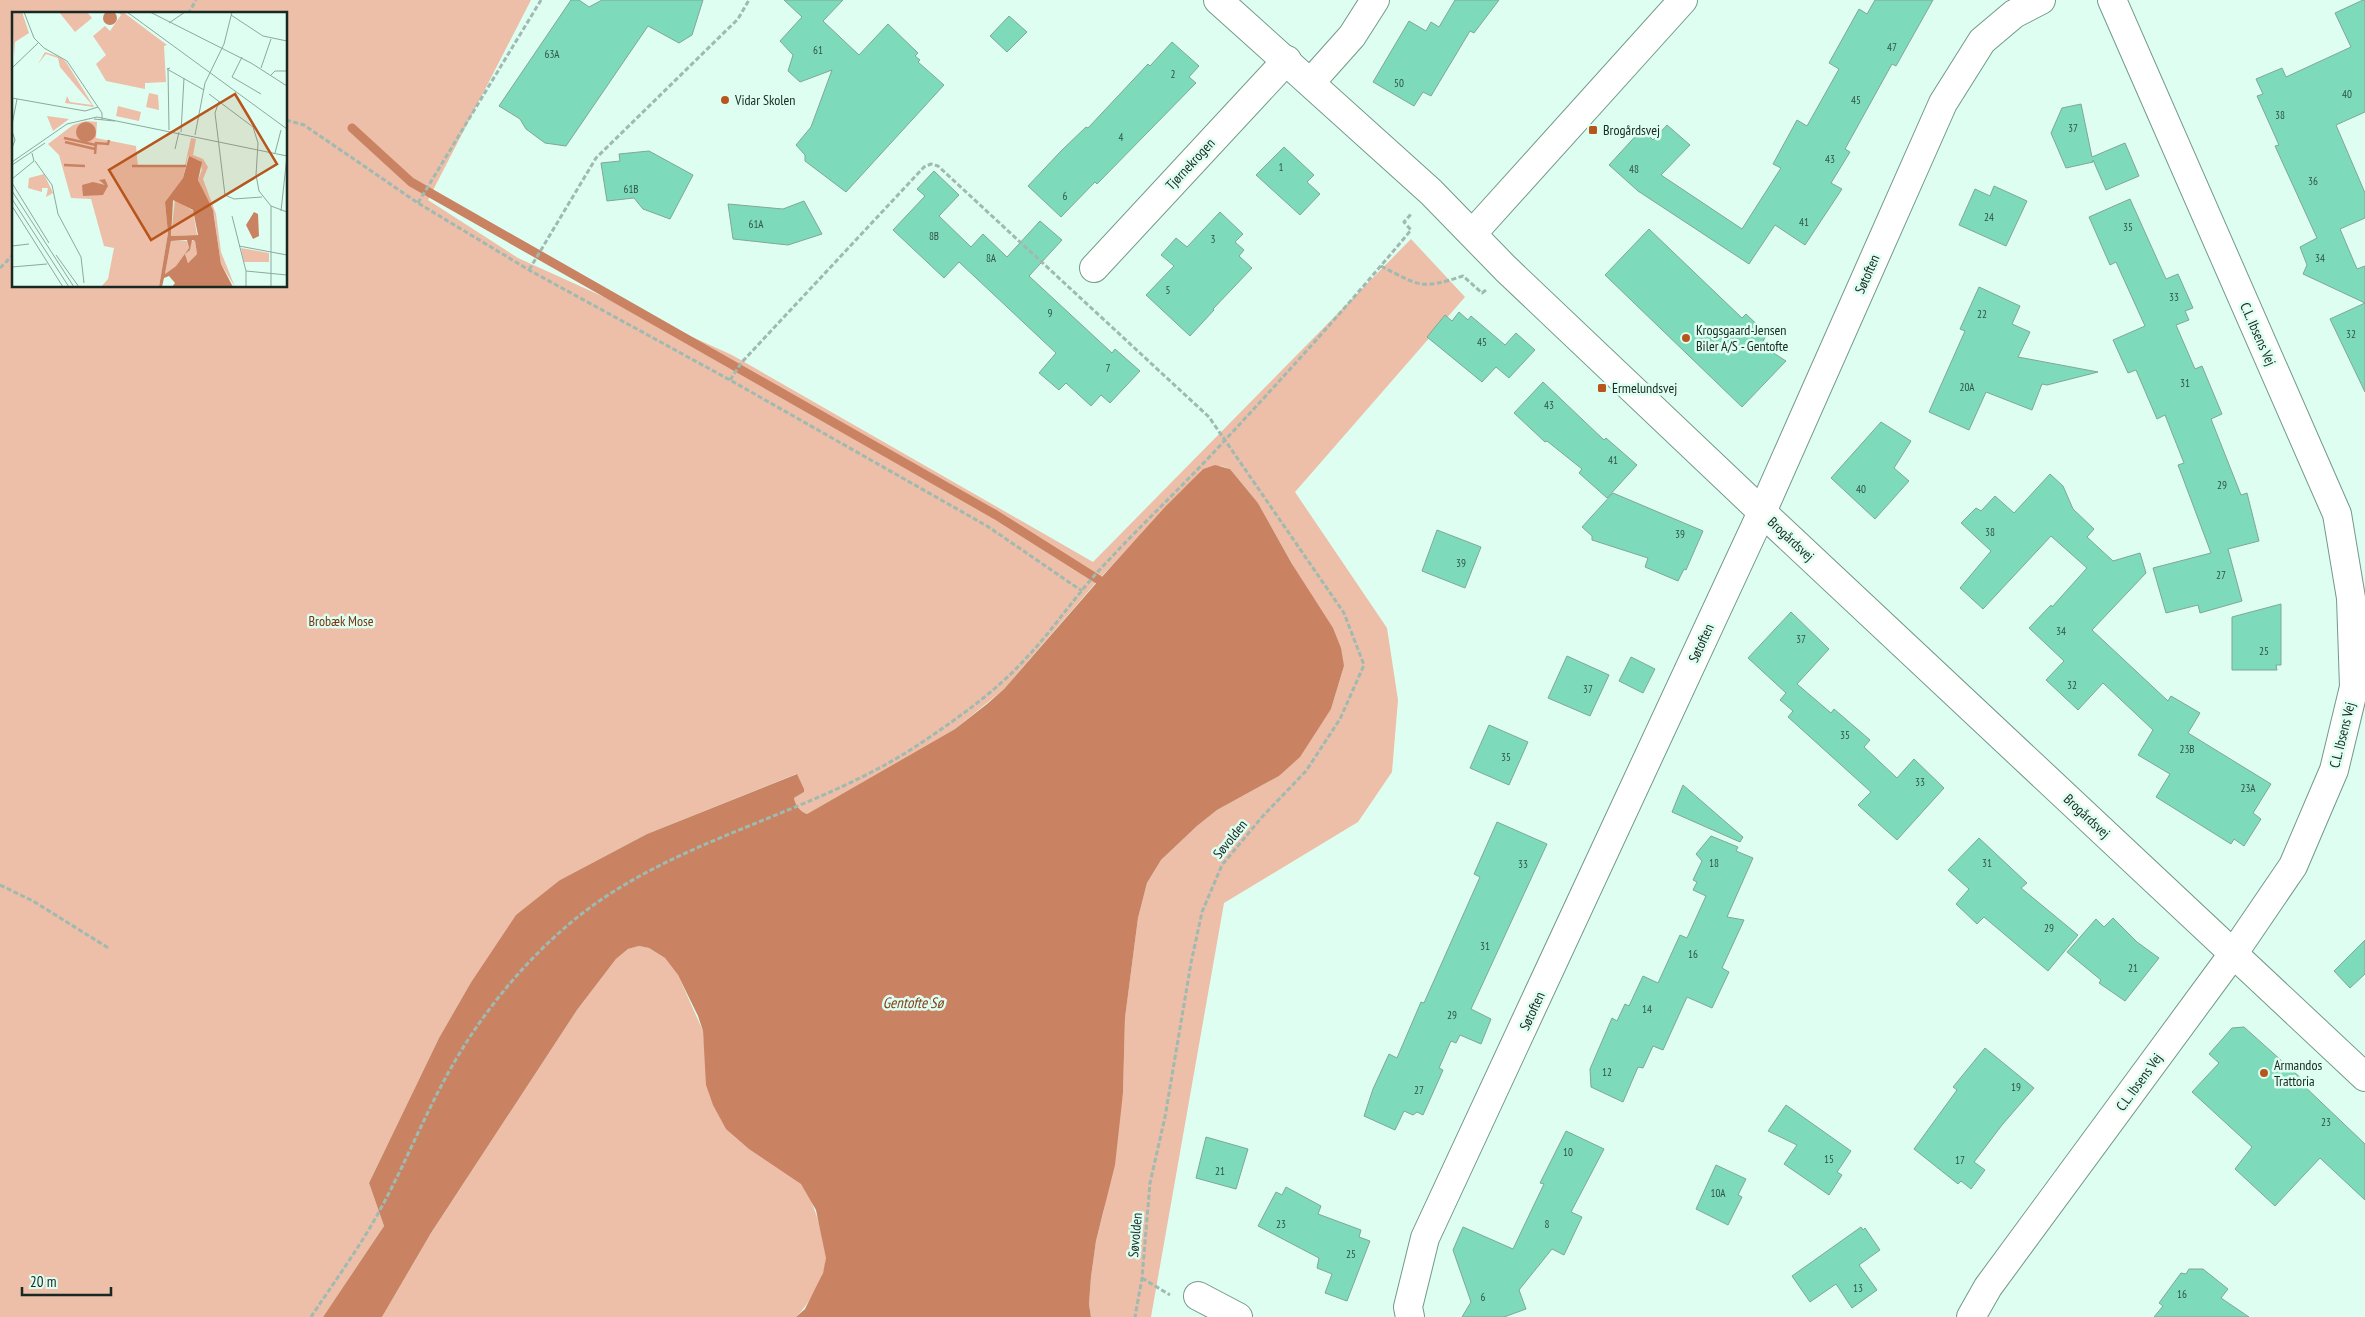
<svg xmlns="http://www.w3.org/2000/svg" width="2365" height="1317" viewBox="0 0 2365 1317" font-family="'PT Sans Narrow',sans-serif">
<rect width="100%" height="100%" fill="#ddfef1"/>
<path fill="#edbea8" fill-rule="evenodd" d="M 0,0 L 531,0 L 428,200 L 518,258 L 732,355 L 1093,562 L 1411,239 L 1465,297 L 1295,492 L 1387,628 L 1398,700 L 1392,772 L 1358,822 L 1224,903 L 1151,1317 L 1091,1317 L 1089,1304 L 1091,1277 L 1096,1241 L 1104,1210 L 1123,1093 L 1125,1018 L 1138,918 L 1147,883 L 1161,860 L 1197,826 L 1217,810 L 1279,776 L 1331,709 L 1344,666 L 1292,564 L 1258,503 L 1230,469 C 1220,464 1213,466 1203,469 L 1099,579 L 1004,689 L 955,729 L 807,814 C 801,812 795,805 794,798 L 804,792 L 796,774 L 647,834 L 560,880 L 470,984 L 439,1038 L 369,1183 L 384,1226 L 323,1317 L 0,1317 ZM 14,14 L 286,14 L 286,286 L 14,286 Z
M 639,946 L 649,948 L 665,958 L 678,975 L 703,1031 L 705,1056 L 808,1193 C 814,1207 827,1243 826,1258 C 825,1277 810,1303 796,1317 L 382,1317 L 431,1233 L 577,1010 L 616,959 L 628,949 Z"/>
<path fill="#ca8362" d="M 1215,465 L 1230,469 L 1258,503 L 1292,564 L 1333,628 L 1341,648 L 1344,666 L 1331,709 L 1300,757 L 1279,776 L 1217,810 L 1197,826 L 1161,860 L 1147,883 L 1138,918 L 1125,1018 L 1123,1093 L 1115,1165 L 1096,1241 L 1091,1277 L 1089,1304 L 1091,1317 L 796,1317 L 805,1309 L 823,1273 L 826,1258 L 816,1210 L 801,1184 L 749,1149 L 726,1129 L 713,1105 L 706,1085 L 703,1031 L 698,1016 L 678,975 L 665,958 L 649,948 L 639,946 L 628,949 L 616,959 L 577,1010 L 431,1233 L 382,1317 L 323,1317 L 384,1226 L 369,1183 L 439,1038 L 470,984 L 516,915 L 560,880 L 647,834 L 797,774 L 804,789 L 804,792 L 794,798 C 795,805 801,812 807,814 L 955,729 L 987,704 L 1004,689 L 1099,580 L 1165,507 L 1203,469 Z"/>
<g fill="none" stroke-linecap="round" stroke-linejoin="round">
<path stroke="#ca8362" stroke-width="9" d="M 352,128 L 411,182 L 996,515 L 1099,580"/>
</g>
<path fill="#7ddabb" stroke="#80a799" d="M 571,0 L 579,0 L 589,7 L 602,0 L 703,0 L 692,35 L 679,43 L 648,26 L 566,146 L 545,143 L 526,129 L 520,119 L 499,106 Z
M 784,0 L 843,0 L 823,21 L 859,55 L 888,24 L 918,53 L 915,56 L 920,60 L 918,62 L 944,85 L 846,192 L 805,161 L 805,155 L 796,145 L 811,127 L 832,70 L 800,82 L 788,71 L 793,55 L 780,41 L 802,17 Z
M 1455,0 L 1499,0 L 1474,33 L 1470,31 L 1431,96 L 1423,92 L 1414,106 L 1373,82 L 1409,21 L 1426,31 L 1431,22 L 1439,27 Z
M 1875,0 L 1933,0 L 1896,66 L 1892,64 L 1845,149 L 1850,152 L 1831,183 L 1842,189 L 1805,245 L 1775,225 L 1749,264 L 1638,191 L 1609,165 L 1642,129 L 1653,140 L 1667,125 L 1690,145 L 1661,175 L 1742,229 L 1781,168 L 1773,164 L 1797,120 L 1807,126 L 1839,69 L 1829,63 L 1859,9 L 1867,14 Z
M 2363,0 L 2365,0 L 2365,112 L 2336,125 L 2365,193 L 2365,218 L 2340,229 L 2357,269 L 2365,266 L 2365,392 L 2330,319 L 2365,303 L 2303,274 L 2307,265 L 2300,247 L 2317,238 L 2275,146 L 2279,145 L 2257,96 L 2263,94 L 2256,79 L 2282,68 L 2286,77 L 2351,47 L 2335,13 Z
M 1009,16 L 1027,32 L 1007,52 L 990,36 Z
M 1172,42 L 1199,66 L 1189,77 L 1196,83 L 1097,184 L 1095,182 L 1061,217 L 1028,186 L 1061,151 L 1086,127 L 1088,128 L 1148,64 L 1150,66 Z
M 2081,104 L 2092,157 L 2125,143 L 2139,176 L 2106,190 L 2093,160 L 2093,162 L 2066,168 L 2051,133 L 2062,108 Z
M 1284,147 L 1314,175 L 1307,182 L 1320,194 L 1300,215 L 1256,175 Z
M 649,151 L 693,175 L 670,219 L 643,209 L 634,198 L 607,201 L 601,163 L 620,161 L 619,154 Z
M 934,171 L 959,195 L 939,216 L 971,247 L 983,234 L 1007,257 L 1040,221 L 1062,240 L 1029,276 L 1112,353 L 1115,349 L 1140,371 L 1110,403 L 1101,395 L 1091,406 L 1066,383 L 1059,390 L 1039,373 L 1056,353 L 959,262 L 944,278 L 893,230 L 925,196 L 917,189 Z
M 1994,186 L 2027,201 L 2006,246 L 1959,225 L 1975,189 L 1990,196 Z
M 2130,199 L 2166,279 L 2178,274 L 2193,308 L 2185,311 L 2189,320 L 2176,325 L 2195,369 L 2202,366 L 2222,414 L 2211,419 L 2241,495 L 2247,493 L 2259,541 L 2228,549 L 2242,601 L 2200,613 L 2198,605 L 2166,613 L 2153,568 L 2211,553 L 2178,465 L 2184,463 L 2165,415 L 2157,419 L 2136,370 L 2128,373 L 2113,340 L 2145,326 L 2116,262 L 2110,265 L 2089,217 Z
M 804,201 L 822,234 L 788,245 L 733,239 L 728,204 L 783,209 Z
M 1220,212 L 1243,234 L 1235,242 L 1244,250 L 1239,256 L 1252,268 L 1213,309 L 1214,310 L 1190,336 L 1146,295 L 1174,266 L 1161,255 L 1176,238 L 1187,247 Z
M 1649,229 L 1742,318 L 1746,314 L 1767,334 L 1761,345 L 1786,361 L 1742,407 L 1605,275 Z
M 1979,287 L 2020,306 L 2012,324 L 2030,332 L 2018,357 L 2098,372 L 2047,385 L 2042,384 L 2032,410 L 1986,392 L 1969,430 L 1929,412 L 1965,331 L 1960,329 Z
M 1459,312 L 1468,320 L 1471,316 L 1505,345 L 1516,333 L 1535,350 L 1509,378 L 1496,367 L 1482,382 L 1427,337 L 1445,315 L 1452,321 Z
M 1543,382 L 1604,440 L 1606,438 L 1637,465 L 1607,498 L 1579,473 L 1582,469 L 1547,441 L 1545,442 L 1514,413 Z
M 1881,422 L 1911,441 L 1894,468 L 1909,481 L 1875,519 L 1831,478 Z
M 2050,474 L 2063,486 L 2073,509 L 2094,529 L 2087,537 L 2113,561 L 2140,553 L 2146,573 L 2092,630 L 2168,701 L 2171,696 L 2200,713 L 2188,733 L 2271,784 L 2253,813 L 2261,819 L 2244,846 L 2234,839 L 2231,844 L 2156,797 L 2170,774 L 2138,755 L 2153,730 L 2103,683 L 2078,710 L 2046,680 L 2064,661 L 2029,628 L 2051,605 L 2052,607 L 2087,568 L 2051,536 L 1983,609 L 1960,588 L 1991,551 L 1961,523 L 1976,508 L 1981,511 L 1995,496 L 2014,513 Z
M 1613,493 L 1703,531 L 1686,570 L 1684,569 L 1678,581 L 1645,567 L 1648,558 L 1592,540 L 1592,536 L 1582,527 Z
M 1437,530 L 1481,547 L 1465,588 L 1422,571 Z
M 2281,604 L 2281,665 L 2276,665 L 2277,670 L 2232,670 L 2232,617 Z
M 1791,612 L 1829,649 L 1797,684 L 1831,713 L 1834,709 L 1870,740 L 1864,747 L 1897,778 L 1914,759 L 1944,788 L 1897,840 L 1858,805 L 1871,792 L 1788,717 L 1793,711 L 1780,700 L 1786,693 L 1748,658 Z
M 1567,656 L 1609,675 L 1590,716 L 1548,698 Z
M 1631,657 L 1655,669 L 1643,693 L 1619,681 Z
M 1489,725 L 1528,742 L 1509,785 L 1470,768 Z
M 1683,785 L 1743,837 L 1740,842 L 1672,812 Z
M 1497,822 L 1547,844 L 1471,1009 L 1491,1019 L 1481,1044 L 1460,1035 L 1456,1043 L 1451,1041 L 1439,1068 L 1443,1070 L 1440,1077 L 1423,1115 L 1417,1112 L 1413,1115 L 1404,1111 L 1395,1130 L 1364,1116 L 1373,1089 L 1389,1054 L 1397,1058 L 1421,1002 L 1424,1003 L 1480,877 L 1474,874 Z
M 1711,836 L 1738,847 L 1736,851 L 1753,858 L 1727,917 L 1744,920 L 1722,968 L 1729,972 L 1712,1008 L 1687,997 L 1663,1050 L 1653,1046 L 1643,1068 L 1638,1067 L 1623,1102 L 1591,1087 L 1590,1069 L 1612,1018 L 1617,1021 L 1625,1004 L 1629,1006 L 1643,976 L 1658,983 L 1680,935 L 1687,938 L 1706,896 L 1693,890 L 1697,882 L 1693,880 L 1702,861 L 1696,854 Z
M 1979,838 L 2027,883 L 2021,888 L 2078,935 L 2048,971 L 1984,917 L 1977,924 L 1956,904 L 1969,889 L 1948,870 Z
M 2113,918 L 2137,942 L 2159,958 L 2125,1001 L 2099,983 L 2101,980 L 2067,952 L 2096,919 L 2104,927 Z
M 2365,940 L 2365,974 L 2350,988 L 2334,971 Z
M 2244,1027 L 2302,1079 L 2300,1082 L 2365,1144 L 2365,1200 L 2320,1158 L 2275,1206 L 2235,1169 L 2252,1147 L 2192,1092 L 2219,1063 L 2209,1054 L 2232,1028 Z
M 1985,1048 L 2034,1088 L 2002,1125 L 1974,1162 L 1985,1170 L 1971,1189 L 1961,1181 L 1958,1184 L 1914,1149 L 1957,1090 L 1953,1087 Z
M 1786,1105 L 1851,1151 L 1837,1172 L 1842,1175 L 1829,1195 L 1784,1164 L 1797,1145 L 1768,1131 Z
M 1566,1131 L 1604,1149 L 1571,1212 L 1582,1217 L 1564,1255 L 1552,1249 L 1519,1290 L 1526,1309 L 1504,1317 L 1462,1317 L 1471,1302 L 1453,1250 L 1463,1227 L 1513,1249 L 1544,1184 L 1540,1183 Z
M 1206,1137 L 1248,1149 L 1236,1189 L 1196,1178 Z
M 1716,1165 L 1746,1179 L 1738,1195 L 1742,1197 L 1728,1225 L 1696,1209 Z
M 1286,1187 L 1321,1206 L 1318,1214 L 1361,1230 L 1359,1237 L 1370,1241 L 1347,1301 L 1325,1293 L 1332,1274 L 1317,1268 L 1319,1258 L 1258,1226 L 1276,1192 L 1282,1195 Z
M 1861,1227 L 1863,1230 L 1865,1228 L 1880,1250 L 1859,1265 L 1877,1290 L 1852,1308 L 1836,1284 L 1810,1302 L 1792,1276 Z
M 2189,1269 L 2203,1269 L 2228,1289 L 2221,1298 L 2249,1317 L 2154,1317 L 2163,1306 L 2159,1303 L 2181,1273 L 2186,1274 Z"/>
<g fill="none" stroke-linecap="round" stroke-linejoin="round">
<defs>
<path id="minor" d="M 1311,82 L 1352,36 L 1375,0
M 1094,268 L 1287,60
M 1198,1296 L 1238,1317
M 1410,1317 L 1408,1307 L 1425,1238 L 1762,512 L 1943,103 L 1982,41 L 2014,14 L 2041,0
M 1971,1317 L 1988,1287 L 2233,954 L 2293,866 L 2334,770 L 2354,687 L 2351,598 L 2337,514 L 2112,0"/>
<path id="tertiary" d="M 1218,0 L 1431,192 L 1506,269 L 1762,512 L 2365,1077
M 1472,234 L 1683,0"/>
</defs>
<use href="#minor" stroke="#73998b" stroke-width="30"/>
<use href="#tertiary" stroke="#73998b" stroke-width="30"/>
<path stroke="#9fbab0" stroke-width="3" stroke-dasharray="5 2.5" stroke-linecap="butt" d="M 188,14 L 196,0
M 286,120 L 304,125 L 418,203 L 529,270 L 730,380 L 987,526 L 1082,591
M 418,203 L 541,0
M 1381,266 C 1420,286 1420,290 1463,276 L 1482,293 L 1486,290
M 0,268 L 14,254
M 529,270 L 596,158 L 738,19 L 749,0
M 730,380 L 742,362 L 924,167 L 931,164 L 938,166 L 1209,417 L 1344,613 L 1364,665 L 1340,719 L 1306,771 L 1262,817 L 1222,865 L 1202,912 L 1191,963 L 1165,1117 L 1150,1183 L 1142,1278 L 1135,1317
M 0,885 L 33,901 L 110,949
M 1142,1278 L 1170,1295
M 311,1317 C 334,1282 360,1247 380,1210 C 404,1166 423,1119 447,1075 C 476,1022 515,972 560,932 C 661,840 806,819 918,745 C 958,718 997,691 1029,655 C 1056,626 1078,592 1105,564 C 1145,521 1188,481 1227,438 C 1290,370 1352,301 1411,230 L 1404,222 L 1412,213"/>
<use href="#minor" stroke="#fff" stroke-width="28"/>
<use href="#tertiary" stroke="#fff" stroke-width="28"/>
</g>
<g fill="#b8551d" stroke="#ddfef1" stroke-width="2">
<circle cx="725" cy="100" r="5"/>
<rect x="1588" y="125" width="10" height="10" rx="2.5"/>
<circle cx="1686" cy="338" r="5"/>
<rect x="1597" y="383" width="10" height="10" rx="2.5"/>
<circle cx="2264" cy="1073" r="5"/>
</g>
<g text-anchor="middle" stroke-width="5" stroke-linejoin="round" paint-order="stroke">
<g font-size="11" fill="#315448">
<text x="1892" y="51">47</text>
<text x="818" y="54">61</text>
<text x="552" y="58">63A</text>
<text x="1173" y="78">2</text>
<text x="1399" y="87">50</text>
<text x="2347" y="98">40</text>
<text x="1856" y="104">45</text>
<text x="2280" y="119">38</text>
<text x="2073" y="132">37</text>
<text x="1121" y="141">4</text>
<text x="1830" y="163">43</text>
<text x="1281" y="171">1</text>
<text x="1634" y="173">48</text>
<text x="2313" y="185">36</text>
<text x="631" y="193">61B</text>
<text x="1065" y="200">6</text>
<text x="1989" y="221">24</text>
<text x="1804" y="226">41</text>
<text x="756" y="228">61A</text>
<text x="2128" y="231">35</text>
<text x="934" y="240">8B</text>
<text x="1213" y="243">3</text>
<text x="991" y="262">8A</text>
<text x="2320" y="262">34</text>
<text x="1168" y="294">5</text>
<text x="2174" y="301">33</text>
<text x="1050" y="317">9</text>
<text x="1982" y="318">22</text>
<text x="2351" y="338">32</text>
<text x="1482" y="346">45</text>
<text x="1108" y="372">7</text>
<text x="2185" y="387">31</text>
<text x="1967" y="391">20A</text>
<text x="1549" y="409">43</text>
<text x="1613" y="464">41</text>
<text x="2222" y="489">29</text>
<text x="1861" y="493">40</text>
<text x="1990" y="536">38</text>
<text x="1680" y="538">39</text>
<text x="1461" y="567">39</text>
<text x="2221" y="579">27</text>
<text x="2061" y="635">34</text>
<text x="1801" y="643">37</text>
<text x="2264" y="655">25</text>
<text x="2072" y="689">32</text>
<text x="1588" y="693">37</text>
<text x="1845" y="739">35</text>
<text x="2187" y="753">23B</text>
<text x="1506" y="761">35</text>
<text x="1920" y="786">33</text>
<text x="2248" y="792">23A</text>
<text x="1714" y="867">18</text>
<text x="1987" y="867">31</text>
<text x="1523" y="868">33</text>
<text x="2049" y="932">29</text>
<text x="1485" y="950">31</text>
<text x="1693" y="958">16</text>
<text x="2133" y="972">21</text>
<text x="1647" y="1013">14</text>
<text x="1452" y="1019">29</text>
<text x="1607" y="1076">12</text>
<text x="2016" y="1091">19</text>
<text x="1419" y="1094">27</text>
<text x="2326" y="1126">23</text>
<text x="1568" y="1156">10</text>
<text x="1829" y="1163">15</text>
<text x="1960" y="1164">17</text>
<text x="1220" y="1175">21</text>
<text x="1718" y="1197">10A</text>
<text x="1281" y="1228">23</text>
<text x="1547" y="1228">8</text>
<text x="1351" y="1258">25</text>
<text x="1858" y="1292">13</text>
<text x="2182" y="1298">16</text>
<text x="1483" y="1301">6</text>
</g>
<g font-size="14" fill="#182822" stroke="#ddfef1" text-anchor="start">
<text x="735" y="105">Vidar Skolen</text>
<text x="1603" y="135">Brogårdsvej</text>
<text x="1696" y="335">Krogsgaard-Jensen<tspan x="1696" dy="16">Biler A/S - Gentofte</tspan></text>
<text x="1612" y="393">Ermelundsvej</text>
<text x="2274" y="1070">Armandos<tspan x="2274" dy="16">Trattoria</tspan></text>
</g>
<g font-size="14" fill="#182822" stroke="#ddfef1">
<text transform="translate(1190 164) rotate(-47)" y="5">Tjørnekrogen</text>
<text transform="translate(1867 274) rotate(-66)" y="5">Søtoften</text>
<text transform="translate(2258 334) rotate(66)" y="5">C.L. Ibsens Vej</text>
<text transform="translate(1791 539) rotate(43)" y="5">Brogårdsvej</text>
<text transform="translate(1701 643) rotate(-65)" y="5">Søtoften</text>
<text transform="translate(2342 735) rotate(-76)" y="5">C.L. Ibsens Vej</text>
<text transform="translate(2087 816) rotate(43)" y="5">Brogårdsvej</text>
<text transform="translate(1230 839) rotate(-51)" y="5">Søvolden</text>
<text transform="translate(1532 1011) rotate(-65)" y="5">Søtoften</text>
<text transform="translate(2139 1082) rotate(-54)" y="5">C.L. Ibsens Vej</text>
<text transform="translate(1135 1235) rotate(-85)" y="5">Søvolden</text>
</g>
<g font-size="14" fill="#773510" stroke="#ddfef1">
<text x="341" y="626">Brobæk Mose</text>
</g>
<g font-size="15" font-style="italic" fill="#823f1c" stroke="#ddfef1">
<text x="913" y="1008">Gentofte Sø</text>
</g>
</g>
<g transform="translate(12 12)">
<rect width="275" height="275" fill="#ddfef1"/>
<path d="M 0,0 L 10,0 L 17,21 L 3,30 L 2,45 ZM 47,0 L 75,0 L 80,6 L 63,20 ZM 106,0 L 111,0 L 155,33 L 152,34 L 154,70 L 133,71 L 133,77 L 94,69 L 84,52 L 94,43 L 81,24 L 93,14 L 98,19 L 109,3 ZM 33,40 L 48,45 L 54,50 L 82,95 L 53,91 L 55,84 L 58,90 L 80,93 L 48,55 L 46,46 L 34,42 L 26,52 ZM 137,81 L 146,83 L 147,98 L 134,95 ZM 106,94 L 129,100 L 127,109 L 104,104 ZM 35,104 L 57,107 L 41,119 ZM 74,109 L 85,110 L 84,126 L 124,134 L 126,155 L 173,153 L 179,126 L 184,127 L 181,143 L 191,147 L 196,155 L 191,167 L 204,202 L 209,240 L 223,275 L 209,252 L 202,203 L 186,168 L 190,158 L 188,149 L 176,144 L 171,166 L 153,190 L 156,221 L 147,275 L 89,275 L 96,267 L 102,236 L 92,234 L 79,187 L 59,186 L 47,143 L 36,132 L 61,113 ZM 32,162 L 41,181 L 34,185 L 36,176 L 30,176 L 30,180 L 16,176 L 17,166 ZM 163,188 L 181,199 L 185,223 L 159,224 ZM 159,229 L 175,229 L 177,236 L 164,254 L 153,262 ZM 179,229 L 183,229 L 185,242 L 176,251 L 173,242 L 178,237 ZM 229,236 L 257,241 L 257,250 L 232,250 Z" fill="#edbea8"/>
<path d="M91 6a7 7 0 1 1 14 0a7 7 0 1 1-14 0ZM64 120a10 10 0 1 1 20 0a10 10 0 1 1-20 0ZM 177,144 L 190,150 L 186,168 L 201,198 L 209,252 L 221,275 L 160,275 L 163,271 L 157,264 L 152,266 L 150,275 L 147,275 L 156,221 L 153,190 L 171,166 ZM 161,188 L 181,198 L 186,223 L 159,224 ZM 180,228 L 183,229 L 185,242 L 176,251 L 173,242 L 178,238 ZM 159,229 L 175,228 L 177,236 L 164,254 L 153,262 ZM 93,167 L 96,174 L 91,183 L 71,184 L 70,173 L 81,170 L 93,173 L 87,168 ZM 242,200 L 246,202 L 247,224 L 241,227 L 234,213 Z" fill="#ca8362" fill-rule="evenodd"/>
<path fill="none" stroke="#ca8362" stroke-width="2.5" d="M 52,126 L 84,133M 53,130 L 83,137M 83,142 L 84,131 L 96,132 L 97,128M 52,153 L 73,154M 120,154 L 174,154"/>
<path fill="none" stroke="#8ea89e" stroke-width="1" d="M 12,0 L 22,26 L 32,36 L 55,49 L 90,101 L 90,108M 115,0 L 275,117M 138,0 L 239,51 L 275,74M 219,3 L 251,24 L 275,29M 157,11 L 173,0M 230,45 L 220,65 L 249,82M 0,56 L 26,31M 158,56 L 155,57 L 192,78M 249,56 L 259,27M 156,58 L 157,118M 259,63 L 263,59 L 275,59M 197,82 L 241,115 L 246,131 L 244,163 L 247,179 L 259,194 L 275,200M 0,86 L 73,99 L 86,95M 207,89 L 203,101 L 213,183 L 222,187 L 250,185M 82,107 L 103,109M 0,113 L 5,87M 0,119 L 3,128 L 0,136M 169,120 L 172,66M 183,123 L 193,71 L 212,32 L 220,0M 163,137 L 167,120M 263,141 L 269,118M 23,149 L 40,173 L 46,202 L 69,245 L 72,271M 0,150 L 55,112 L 85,105 L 275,144M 0,153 L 33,131M 0,167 L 22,149 L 20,141M 0,171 L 37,231M 0,179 L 62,275M 0,187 L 57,275M 0,194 L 51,275M 269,199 L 275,144M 220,204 L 234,259 L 234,275M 0,234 L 17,232M 227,234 L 275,243M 44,243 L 67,275M 0,255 L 35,252M 234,259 L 275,263M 259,275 L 259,194"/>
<path fill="#b8551d" fill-opacity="0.15" stroke="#b8551d" stroke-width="2.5" d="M 223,82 L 265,152 L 139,228 L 97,158 Z"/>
<rect width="275" height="275" fill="none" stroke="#182822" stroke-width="2.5"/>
</g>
<path d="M22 1287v8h89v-8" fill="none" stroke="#182822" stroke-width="2.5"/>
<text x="30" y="1287" font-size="15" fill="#182822" stroke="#ddfef1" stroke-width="4" paint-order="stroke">20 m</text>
</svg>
